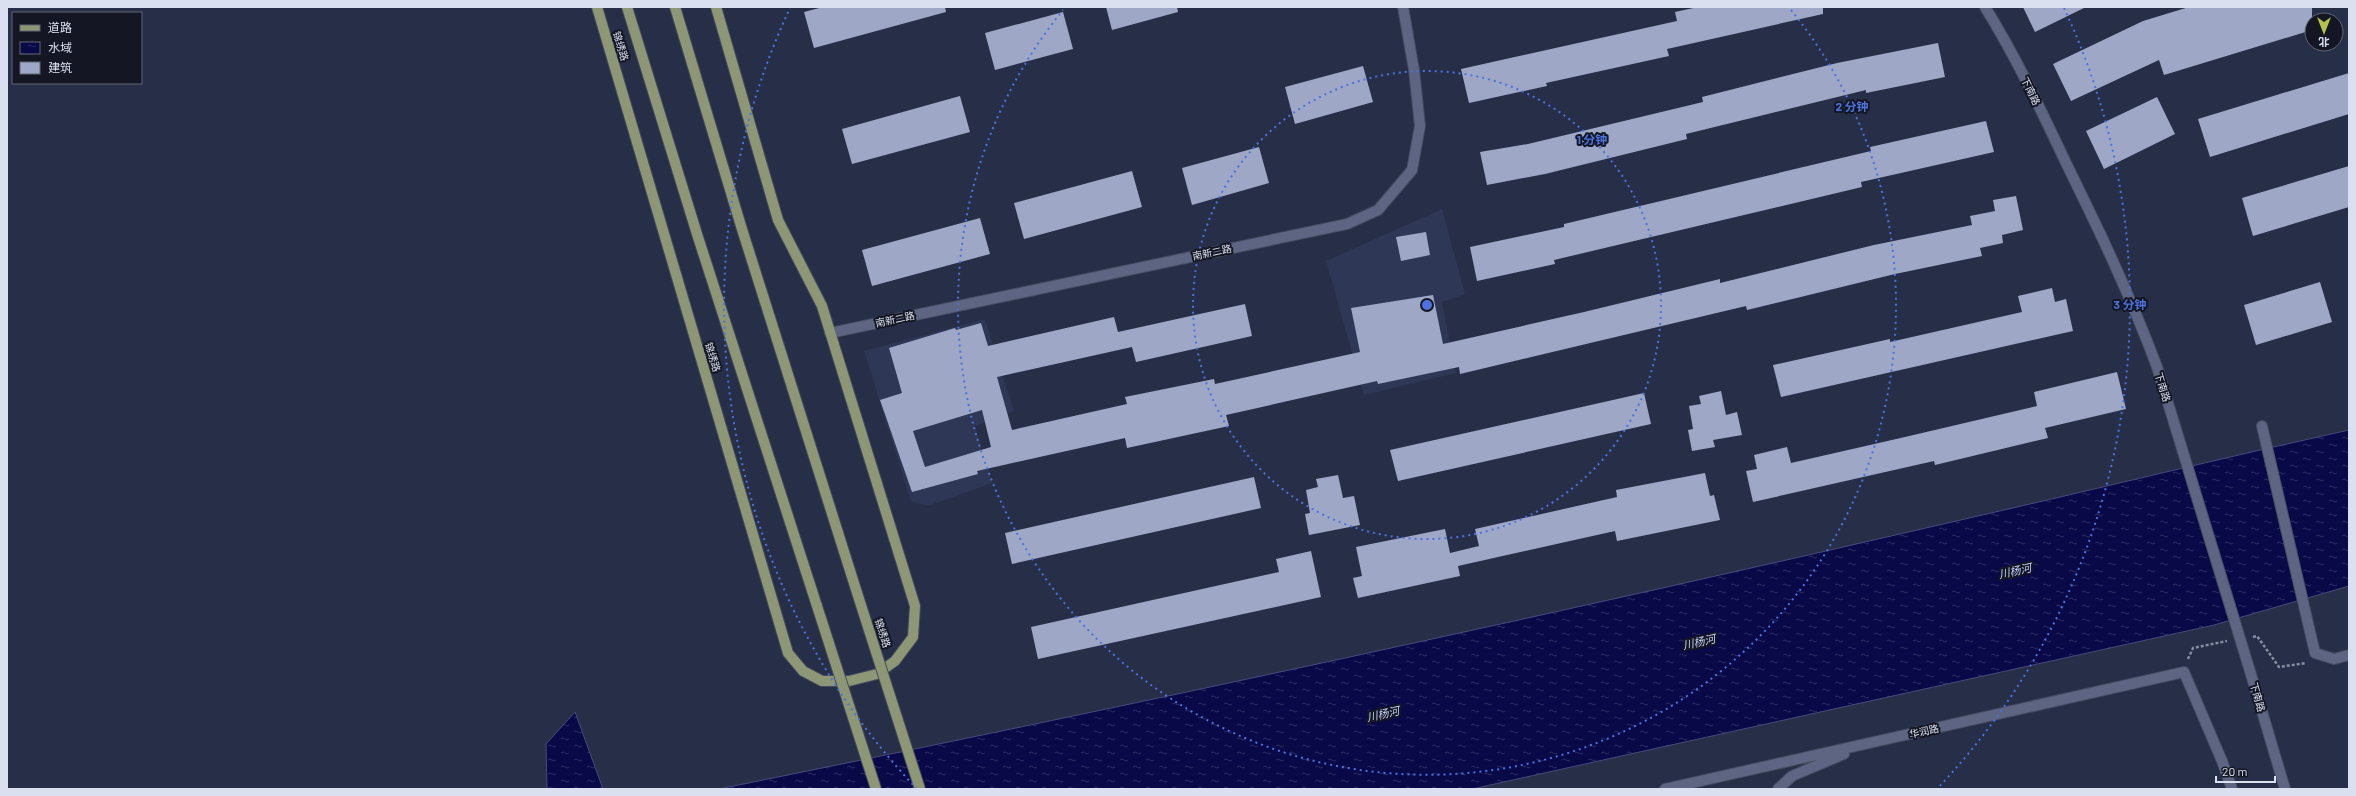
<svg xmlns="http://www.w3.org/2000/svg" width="2356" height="796" viewBox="0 0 2356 796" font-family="Barlow,'Noto Sans SC',sans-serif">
<defs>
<pattern id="water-ripples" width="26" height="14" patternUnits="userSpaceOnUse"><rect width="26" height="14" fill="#090948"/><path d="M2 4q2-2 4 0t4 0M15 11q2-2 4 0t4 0" fill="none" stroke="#2c2d63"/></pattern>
</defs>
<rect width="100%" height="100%" fill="#272e47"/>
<path fill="#2e3756" d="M 1442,209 L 1465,294 L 1442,302 L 1456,373 L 1364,395 L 1326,261 Z
M 985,319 L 1014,411 L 975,426 L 992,483 L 928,506 L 911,501 L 864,351 Z"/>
<path fill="url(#water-ripples)" stroke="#484a7a" d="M 2349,430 L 2349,586 L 2214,625 L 1472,789 L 719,789 C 1135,705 1551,615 1965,519 C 2093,490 2221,458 2349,430 Z
M 575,712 L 603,789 L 547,789 L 546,744 Z"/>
<path fill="#9ea8c6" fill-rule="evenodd" d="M 823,7 L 945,7 L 946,12 L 814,48 L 804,12 Z
M 1106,7 L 1177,7 L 1178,12 L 1112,30 Z
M 1698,7 L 1823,7 L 1823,14 L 1667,49 L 1669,56 L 1546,83 L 1547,86 L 1469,103 L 1461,69 L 1677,21 L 1675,12 Z
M 2023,7 L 2086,7 L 2035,32 Z
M 2189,7 L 2312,7 L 2312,30 L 2164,75 L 2159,60 L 2071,101 L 2053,64 L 2143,21 Z
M 1063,12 L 1073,49 L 995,70 L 985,33 Z
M 1938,43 L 1945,77 L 1866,93 L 1866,90 L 1686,134 L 1687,139 L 1545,174 L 1487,185 L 1480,152 L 1528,144 L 1703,102 L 1702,97 L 1837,63 Z
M 1363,66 L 1373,102 L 1295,124 L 1285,87 Z
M 2349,73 L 2349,114 L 2210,157 L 2198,119 Z
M 960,96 L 970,132 L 852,164 L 842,129 Z
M 2157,97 L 2175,134 L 2104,169 L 2086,131 Z
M 1986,121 L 1994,152 L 1861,182 L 1862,187 L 1554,260 L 1555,264 L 1477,281 L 1470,247 L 1564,227 L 1564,224 L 1871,151 L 1870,147 Z
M 1259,147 L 1269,183 L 1192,205 L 1182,168 Z
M 2349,166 L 2349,207 L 2253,236 L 2242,198 Z
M 1132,171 L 1142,207 L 1024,239 L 1014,203 Z
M 2016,196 L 2023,230 L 2002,235 L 2003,243 L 1980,248 L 1982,256 L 1895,274 L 1747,310 L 1746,306 L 1460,374 L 1459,367 L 1378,384 L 1377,381 L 1226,415 L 1229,426 L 1127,448 L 1125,438 L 977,471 L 978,474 L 912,492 L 880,400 L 902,393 L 889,348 L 955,328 L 956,330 L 981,323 L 988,346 L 1114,317 L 1118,332 L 1245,304 L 1252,336 L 1136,362 L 1132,347 L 997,377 L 1012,430 L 1127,404 L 1125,397 L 1214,379 L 1215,384 L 1360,352 L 1351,308 L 1433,295 L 1443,344 L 1584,312 L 1720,279 L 1720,283 L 1874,245 L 1972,225 L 1970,216 L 1995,211 L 1993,200 ZM 982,410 L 991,447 L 925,467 L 913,431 Z
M 980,218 L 990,254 L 872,286 L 862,250 Z
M 1426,232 L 1430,255 L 1401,261 L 1396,237 Z
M 2320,282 L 2332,322 L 2256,345 L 2244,305 Z
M 2052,288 L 2055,302 L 2066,299 L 2073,331 L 1781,397 L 1773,365 L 1890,339 L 1890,342 L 2022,312 L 2018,296 Z
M 2117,372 L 2126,409 L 2045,428 L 2048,438 L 1935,465 L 1934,461 L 1753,502 L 1746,471 L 1757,469 L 1754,455 L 1787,447 L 1791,463 L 1905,437 L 2037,406 L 2034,392 Z
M 1721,391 L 1726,415 L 1737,412 L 1742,435 L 1713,440 L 1715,447 L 1692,451 L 1688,430 L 1693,429 L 1689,406 L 1701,404 L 1699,396 Z
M 1644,393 L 1651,424 L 1398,481 L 1390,450 Z
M 1705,473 L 1710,496 L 1714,495 L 1720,520 L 1617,541 L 1615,531 L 1458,566 L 1460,576 L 1358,598 L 1353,578 L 1362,576 L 1356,547 L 1445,529 L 1450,553 L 1479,546 L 1475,529 L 1617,497 L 1616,490 Z
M 1338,475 L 1343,498 L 1354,496 L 1360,525 L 1309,535 L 1305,514 L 1310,513 L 1306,490 L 1318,487 L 1316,479 Z
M 1254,477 L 1261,508 L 1012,564 L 1005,533 Z
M 1311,551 L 1321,597 L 1038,659 L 1031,627 L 1279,572 L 1276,559 Z"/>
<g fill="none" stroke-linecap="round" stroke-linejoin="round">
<defs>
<path id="minor" d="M 1985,7 C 2016,57 2041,110 2066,163 C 2099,230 2131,297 2157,367
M 830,333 L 1347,224 L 1378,210 L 1412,170 L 1420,126 L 1414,70 L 1403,7
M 2262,426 L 2315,653 L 2334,659 L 2349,655
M 2253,681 L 2285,789
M 1665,789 L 2184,672 L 2222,761 L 2232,789
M 1778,789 L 1792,776 L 1844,754"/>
<path id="major" d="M 597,7 L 788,653 L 803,671 L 822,681 L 849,681 L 877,674 L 895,661 L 913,637 L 915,606 L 822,306 L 778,220 L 716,7
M 627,7 L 697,234 L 817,606
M 675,7 L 741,226 L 859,599"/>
</defs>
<use href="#minor" stroke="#454b60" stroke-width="12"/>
<use href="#major" stroke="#454b60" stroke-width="12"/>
<path stroke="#878da1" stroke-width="2.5" stroke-dasharray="3 2" stroke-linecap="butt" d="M 2253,637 L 2257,636 L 2279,667 L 2306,663
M 2188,659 L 2193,648 L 2227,641"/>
<use href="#minor" stroke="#5d6582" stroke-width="10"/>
<use href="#major" stroke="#8d9775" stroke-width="10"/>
<defs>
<path id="minor-bridge" d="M 2157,367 L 2253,681"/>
<path id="major-bridge" d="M 859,599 L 920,789
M 817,606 L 876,789"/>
</defs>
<use href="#minor-bridge" stroke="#454b60" stroke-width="12" stroke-linecap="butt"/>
<use href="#major-bridge" stroke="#454b60" stroke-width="12" stroke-linecap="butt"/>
<use href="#minor-bridge" stroke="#5d6582" stroke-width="10"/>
<use href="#major-bridge" stroke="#8d9775" stroke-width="10"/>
</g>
<g fill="none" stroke="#4c72de" stroke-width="2" stroke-dasharray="2 4">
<circle cx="1427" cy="305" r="234"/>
<path d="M1791 10A469 469 0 1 1 1063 10"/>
<path d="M917 789A703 703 0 0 1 790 8M2064 8A703 703 0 0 1 1937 789"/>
</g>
<g text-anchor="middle" stroke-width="4" stroke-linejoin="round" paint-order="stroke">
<g font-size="10" fill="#dae0f0" stroke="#141723">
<text transform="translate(621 46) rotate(73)" y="4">锦绣路</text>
<text transform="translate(2031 91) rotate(64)" y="4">下南路</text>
<text transform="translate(1212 252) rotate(-12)" y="4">南新二路</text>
<text transform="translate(895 319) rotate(-12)" y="4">南新二路</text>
<text transform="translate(713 357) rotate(73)" y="4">锦绣路</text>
<text transform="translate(2163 387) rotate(73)" y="4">下南路</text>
<text transform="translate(883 633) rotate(72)" y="4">锦绣路</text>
<text transform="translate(2258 697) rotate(74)" y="4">下南路</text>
<text transform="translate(1924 731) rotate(-13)" y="4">华润路</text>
</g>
<g font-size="11" font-style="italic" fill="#c8d4fc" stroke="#141723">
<text transform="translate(2015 571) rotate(-13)" y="4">川杨河</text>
<text transform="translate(1699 642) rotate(-13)" y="4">川杨河</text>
<text transform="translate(1383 714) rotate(-13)" y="4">川杨河</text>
</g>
</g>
<circle cx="1427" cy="305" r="6" fill="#4c72de" stroke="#141723" stroke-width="2"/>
<g font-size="12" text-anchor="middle" font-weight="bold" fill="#4c72de" stroke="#141723" stroke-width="4" stroke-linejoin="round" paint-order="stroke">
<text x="1852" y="111">2 分钟</text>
<text x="1592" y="144">1 分钟</text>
<text x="2130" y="309">3 分钟</text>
</g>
<rect width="2356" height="796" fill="none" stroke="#dae0f0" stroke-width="16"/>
<rect x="12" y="12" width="130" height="72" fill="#141723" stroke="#636775"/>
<rect x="20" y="25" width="20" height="6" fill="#8d9775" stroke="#636775"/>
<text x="48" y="32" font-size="12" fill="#dae0f0">道路</text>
<rect x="20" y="42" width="20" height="12" fill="url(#water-ripples)" stroke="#636775"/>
<text x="48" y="52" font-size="12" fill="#dae0f0">水域</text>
<rect x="20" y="62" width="20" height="12" fill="#9ea8c6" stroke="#636775"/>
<text x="48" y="72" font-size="12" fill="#dae0f0">建筑</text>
<g transform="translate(2324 32) rotate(180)"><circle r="19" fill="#141723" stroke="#636775"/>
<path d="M0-3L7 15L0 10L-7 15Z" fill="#b4c24a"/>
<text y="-6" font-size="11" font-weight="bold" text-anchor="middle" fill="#dae0f0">北</text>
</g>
<path d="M2216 776v6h59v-6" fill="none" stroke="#dae0f0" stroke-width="2"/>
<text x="2222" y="776" font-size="12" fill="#dae0f0" stroke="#141723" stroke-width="3" paint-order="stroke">20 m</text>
</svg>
